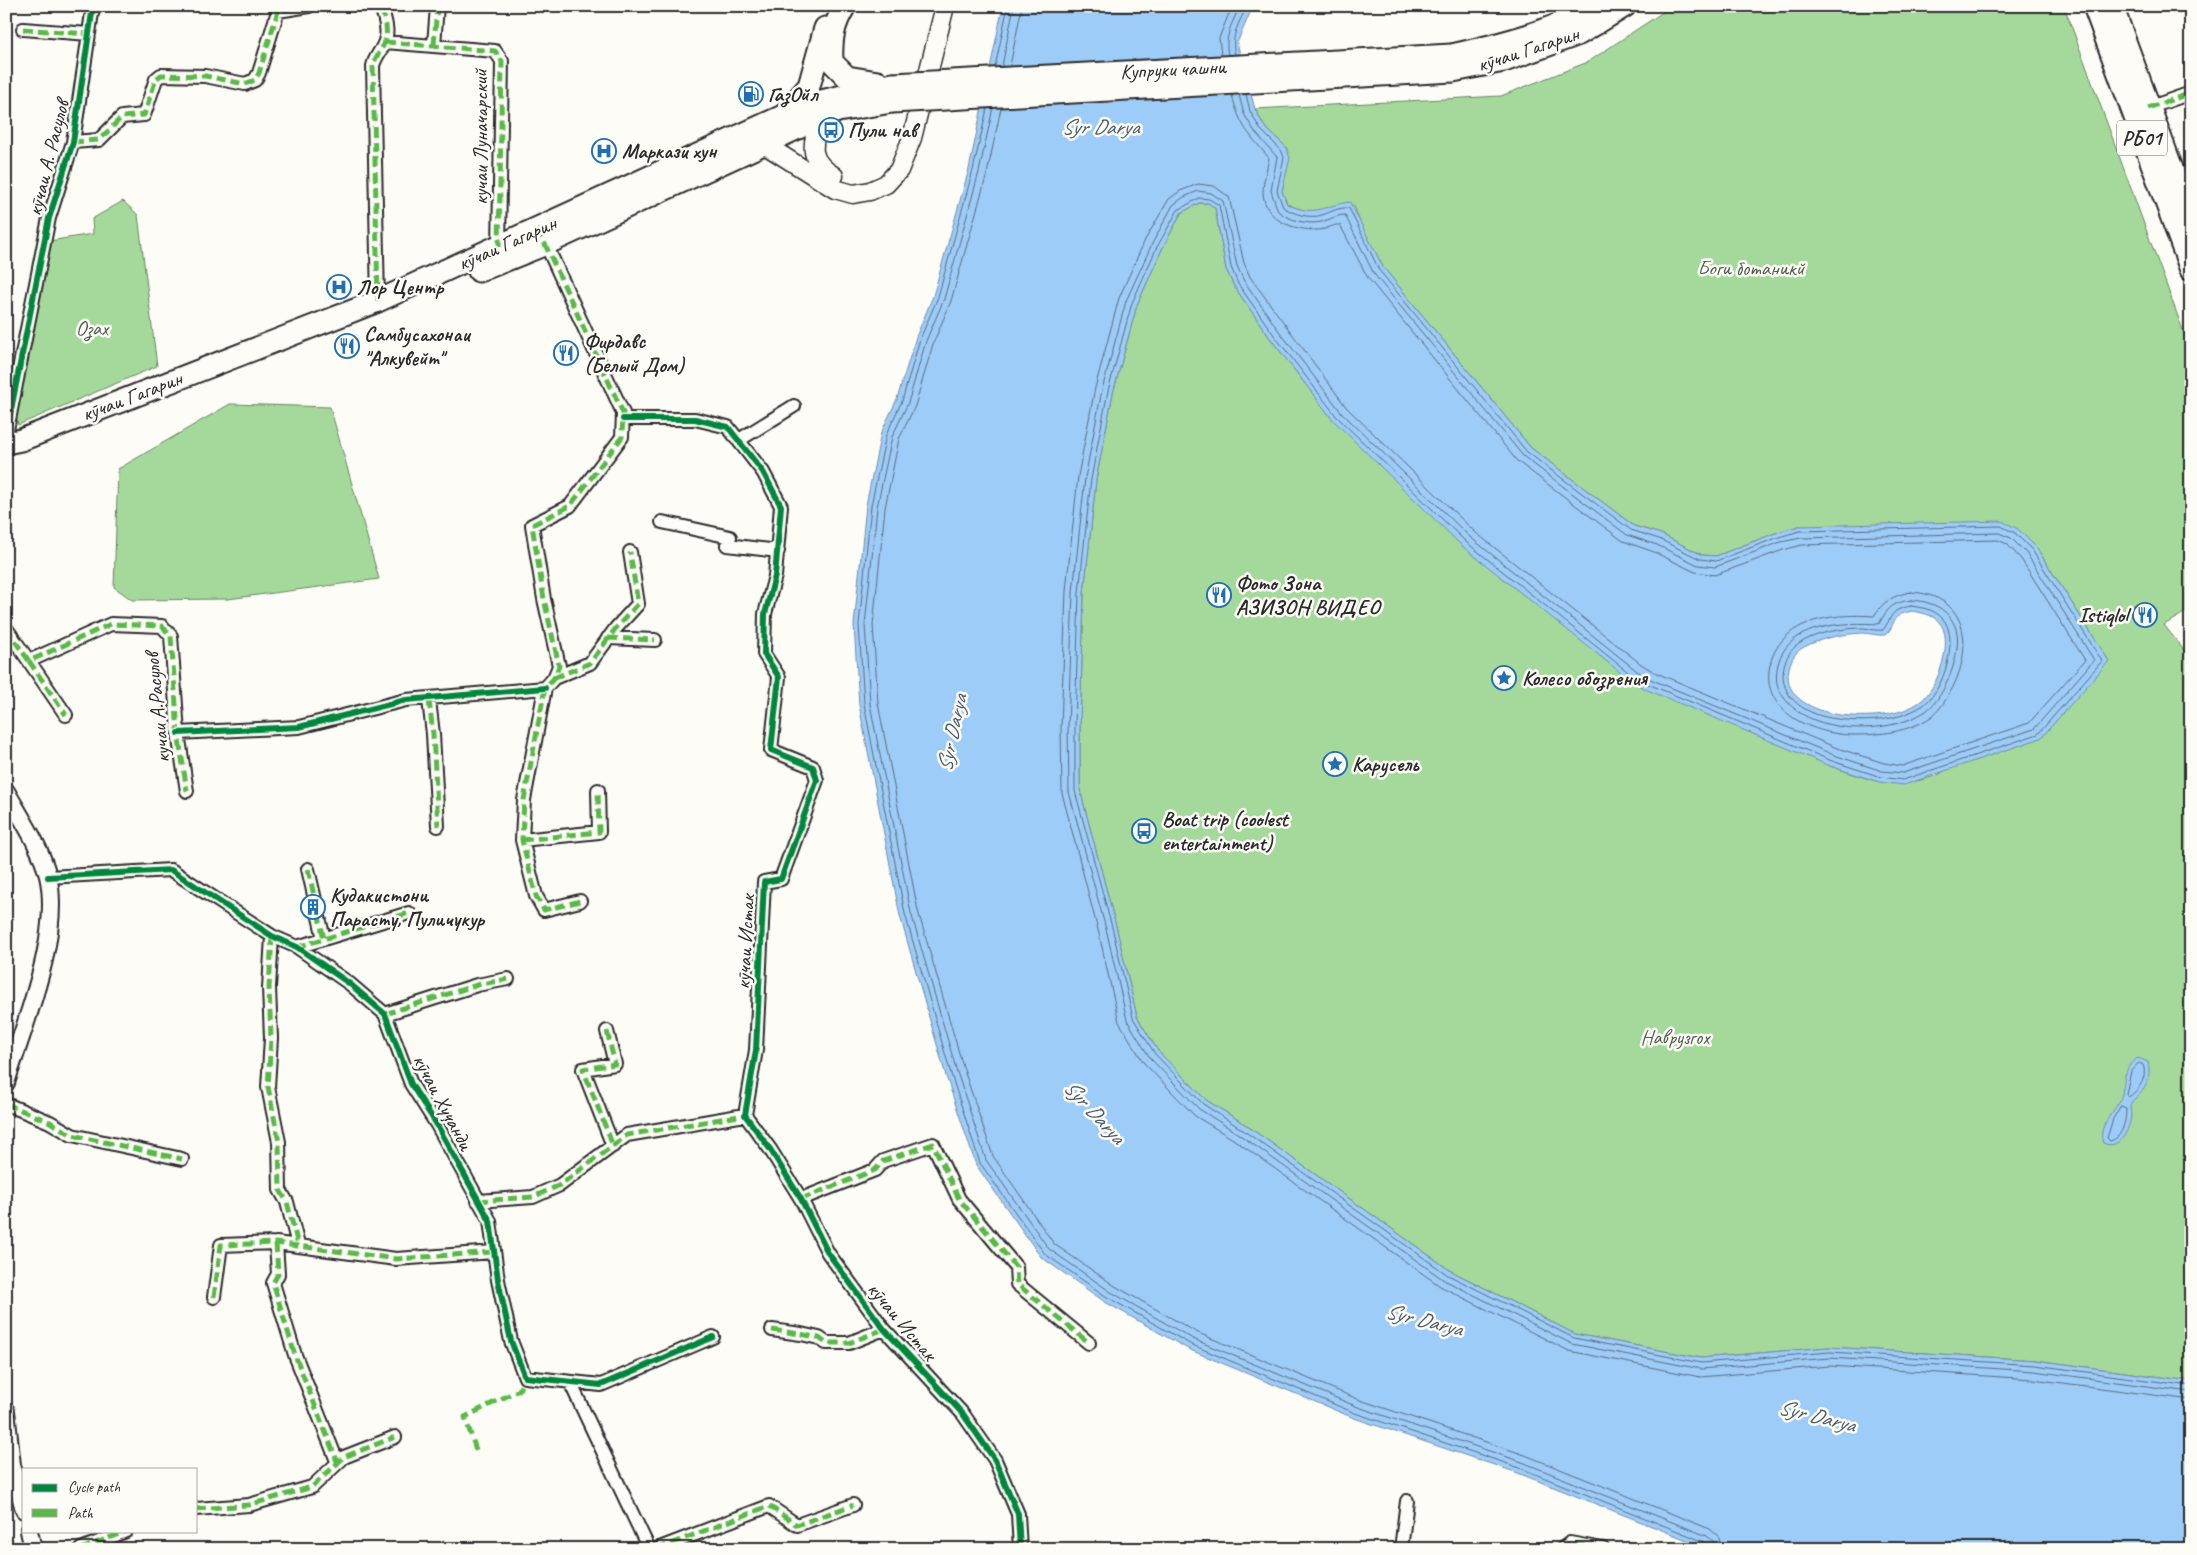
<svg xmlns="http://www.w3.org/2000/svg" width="2197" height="1555" viewBox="0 0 2197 1555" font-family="Caveat,sans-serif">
<rect width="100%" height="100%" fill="#fdfcf7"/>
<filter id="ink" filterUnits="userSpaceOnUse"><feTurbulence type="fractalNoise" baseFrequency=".02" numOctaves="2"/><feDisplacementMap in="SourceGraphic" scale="10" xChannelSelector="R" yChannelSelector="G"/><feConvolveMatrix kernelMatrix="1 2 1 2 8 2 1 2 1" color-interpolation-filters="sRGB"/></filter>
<g filter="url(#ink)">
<path fill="#a5d99b" stroke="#688263" d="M 1672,6 L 2064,6 L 2191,352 L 2191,609 L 2164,625 L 2191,659 L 2191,1381 L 2035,1360 L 1829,1347 L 1701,1358 L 1575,1334 L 1451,1271 L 1243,1123 L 1206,1100 L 1158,1051 L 1137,1017 L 1117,930 L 1080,790 L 1080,727 L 1084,593 L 1096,480 L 1113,393 L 1137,305 L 1162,249 L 1181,213 L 1199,203 L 1208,203 L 1215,208 L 1226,269 L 1234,286 L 1270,338 L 1333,420 L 1830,766 C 1876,781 1890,791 1938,775 L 2109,661 L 2036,547 L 1799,526 L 1778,532 L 1716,556 L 1702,555 L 1661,534 L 1634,526 L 1531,448 L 1383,267 L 1360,223 L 1354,206 C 1334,202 1335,209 1318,211 C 1308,213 1296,208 1287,204 L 1282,191 L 1289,158 L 1286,147 L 1264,126 L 1255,109 L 1501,96 L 1588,62 Z
M 123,201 L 138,215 L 157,366 L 18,425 L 14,405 L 49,241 L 93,234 L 92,219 Z
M 230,404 L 330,407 L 379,579 L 228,599 L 132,600 L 114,587 L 118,469 Z"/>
<path fill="#9dccf8" stroke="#6f8ca6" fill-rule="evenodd" d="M 1003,6 L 1253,6 L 1237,43 L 1255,109 L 1264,126 L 1286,147 L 1290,158 L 1282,191 L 1287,204 C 1316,218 1323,205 1350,202 L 1383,267 L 1531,448 L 1634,526 L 1661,534 L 1702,555 L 1716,556 L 1778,532 L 1799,526 L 2002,521 L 2018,529 L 2036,547 L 2109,661 L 2041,738 L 1904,785 L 1879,782 L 1830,766 L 1645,689 L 1630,680 L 1462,546 L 1333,420 L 1270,338 L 1234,286 L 1226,269 L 1215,208 L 1208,203 L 1199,203 L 1181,213 L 1162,249 L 1137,305 L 1113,393 L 1096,480 L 1084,593 L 1080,727 L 1080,790 L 1117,930 L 1137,1017 L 1158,1051 L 1206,1100 L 1243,1123 L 1451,1271 L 1575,1334 L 1701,1358 L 1829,1347 L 2035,1360 L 2191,1381 L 2191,1549 L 1713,1549 L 1702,1546 L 1518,1473 L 1354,1418 L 1188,1349 L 1105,1302 L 1041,1257 L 976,1165 L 946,1076 L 900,916 L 859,705 L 854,625 L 866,505 L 881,433 L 897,399 L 916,337 L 933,296 L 969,169 ZM 1912,611 C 1922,613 1932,614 1939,622 C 1955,639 1938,688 1921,701 C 1900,717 1865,718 1840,715 C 1816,711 1782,699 1789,668 C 1791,659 1796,651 1804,647 C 1821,638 1843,634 1862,633 C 1870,633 1877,636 1885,635 C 1898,624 1888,616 1912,611 Z
M 2138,1058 L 2148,1062 C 2151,1074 2148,1086 2139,1095 C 2137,1097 2132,1100 2131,1103 C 2129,1106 2131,1112 2131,1115 C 2130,1129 2120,1151 2103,1143 C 2097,1126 2113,1114 2120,1100 C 2126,1085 2121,1067 2138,1058 Z"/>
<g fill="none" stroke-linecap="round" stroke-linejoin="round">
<path stroke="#596b7d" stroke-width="1" d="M 1235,54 C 1230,36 1239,23 1247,6
M 1221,55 L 1219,38 L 1232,6
M 1228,55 C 1224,36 1232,23 1240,6
M 1002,66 L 1014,6
M 1010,66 L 1022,6
M 995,67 L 1008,6
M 1246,94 L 1250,111 L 1260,129 L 1281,150 L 1284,157 L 1277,191 L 1283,207 C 1293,214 1310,219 1322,215 C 1331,212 1339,207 1349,208 L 1379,270 L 1527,452 L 1631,530 L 1659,539 L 1700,559 L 1716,561 L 1779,537 L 1800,531 L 2001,526 L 2015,533 L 2032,550 L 2102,661 L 2038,734 L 1903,780 L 1881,777 L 1832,761 L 1648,684 L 1633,676 L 1466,542 L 1337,417 L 1274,335 L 1238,284 L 1231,267 L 1219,205 L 1209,199 L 1199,198 L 1178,210 L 1157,247 L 1132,303 L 1108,391 L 1091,479 L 1079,593 L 1075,727 L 1075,791 L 1113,931 L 1133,1018 L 1155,1054 L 1203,1104 L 1240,1128 L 1448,1275 L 1574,1338 L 1701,1363 L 1830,1352 L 2035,1365 L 2191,1386
M 1232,95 C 1240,127 1249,134 1269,158 C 1267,169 1263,181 1263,193 C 1265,221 1293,230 1318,230 C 1326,230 1333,224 1340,225 L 1368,278 L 1517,461 L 1623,541 L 1654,552 L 1695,572 L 1715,575 L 1783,550 L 1802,545 L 1998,540 L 2007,544 L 2021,559 L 2085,660 L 2029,723 L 1902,766 L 1884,763 L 1837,748 L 1654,672 L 1641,664 L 1475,532 L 1347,408 L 1250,277 L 1244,263 L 1229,197 L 1214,186 L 1198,184 L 1180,191 L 1169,199 L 1145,240 L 1119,298 L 1095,388 L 1078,476 L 1066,591 L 1061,727 L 1062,793 L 1099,934 L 1119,1022 L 1144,1063 L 1195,1116 L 1233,1139 L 1440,1286 L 1569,1351 L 1700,1377 L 1830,1366 L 2033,1379 L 2191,1400
M 1239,95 L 1244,114 L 1255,132 L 1277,157 L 1271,191 L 1278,211 C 1288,220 1308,225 1321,222 C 1329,220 1337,215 1345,215 L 1374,274 L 1523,456 L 1627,535 L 1657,545 L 1698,565 L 1715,567 L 1781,542 L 1801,538 L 1999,533 L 2011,538 L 2027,554 L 2094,660 L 2034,729 L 1903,773 L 1882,771 L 1834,755 L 1650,679 L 1637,671 L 1470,537 L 1342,413 L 1279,331 L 1244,281 L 1237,266 L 1223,201 L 1211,193 L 1198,191 L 1184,197 L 1173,205 L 1152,244 L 1126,301 L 1102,390 L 1085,478 L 1073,592 L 1068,727 L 1069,792 L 1107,933 L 1127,1020 L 1150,1058 L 1199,1109 L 1237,1133 L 1444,1280 L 1572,1344 L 1701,1369 L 1830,1358 L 2034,1371 L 2191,1392
M 993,108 L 979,172 L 944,299 L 926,341 L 908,403 L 892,437 L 877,507 L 865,625 L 870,704 L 911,913 L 957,1072 L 986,1160 L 1049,1249 L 1111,1292 L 1193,1339 L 1358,1407 L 1522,1462 L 1707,1536 L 1713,1541 L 1715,1549
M 1001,108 L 987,174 L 951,301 L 933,344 L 915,406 L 899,439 L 885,508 L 873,625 L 878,703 L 918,911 L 964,1070 L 993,1156 L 1054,1244 L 1115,1286 L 1196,1332 L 1360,1400 L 1525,1455 L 1710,1529 L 1719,1537 L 1722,1549
M 987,109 L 973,170 L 938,297 L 920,339 L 902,401 L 886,435 L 871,506 L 859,625 L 864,704 L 905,914 L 951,1074 L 980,1163 L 1045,1254 L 1107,1297 L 1190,1344 L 1355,1413 L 1520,1468 L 1705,1542 L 1709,1549
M 1911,592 C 1967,595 1974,644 1953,687 C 1947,698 1941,709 1931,717 C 1909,732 1879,735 1854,735 C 1816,735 1759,713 1770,665 C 1773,652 1779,642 1790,633 C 1811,616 1848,614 1874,616 C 1883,601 1894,595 1911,592 Z
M 1911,600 C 1930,601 1949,608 1956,629 C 1963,650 1945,698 1926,711 C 1889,736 1805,736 1781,693 C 1775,684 1776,674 1778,664 C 1788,623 1846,622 1879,624 C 1888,608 1891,603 1911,600 Z
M 1911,606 C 1923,608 1934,609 1942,618 C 1961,637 1943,693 1922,706 C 1898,721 1865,723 1837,719 C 1809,716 1777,699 1784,666 C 1786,657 1791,649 1799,644 C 1815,632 1845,628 1864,628 C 1871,629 1877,631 1883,630 C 1894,615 1889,610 1911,606 Z
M 2139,1063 L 2143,1065 C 2148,1077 2138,1092 2128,1097 L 2126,1094 L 2131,1071 Z
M 2121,1106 L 2126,1108 C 2126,1120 2123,1138 2110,1141 L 2107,1138 L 2113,1119 Z"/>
<defs>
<path id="minor" d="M 23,29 L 89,34
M 385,42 L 495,51 L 502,61 L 499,247
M 434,45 L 437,6
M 2148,108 L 2191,93
M 73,142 L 99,140 L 122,117 L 144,115 L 156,79 L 161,75 L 205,76 L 245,84 L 255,80 L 259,73 L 278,11 L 309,6
M 544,240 L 623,413 L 622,437 L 570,506 L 532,525 L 544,599 L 559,666 L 554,678 L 545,688 L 524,800 L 522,840 L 536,896 L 544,910 L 580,901
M 378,301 L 373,66 C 375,56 382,51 385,41 C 389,30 384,17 381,6
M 623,419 L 695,419 L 728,427 L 763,472 L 781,506 L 775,576 L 765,614 L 764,654 L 779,677 L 771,750 L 813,767 L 817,780 L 781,879 L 764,882 L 756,1050 L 745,1115 L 770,1149 L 801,1199 L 828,1253 L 884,1329 L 963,1414 L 995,1460 L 1018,1514 L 1020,1549
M 6,435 L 49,218 L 73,142 L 93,6
M 739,440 L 794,406
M 662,522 L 730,537 L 727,545 L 778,551
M 6,628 L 29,661 L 111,624 L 162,626 L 171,636 L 178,733 L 187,791
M 608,638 L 655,640
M 29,661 L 66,715
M 554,678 L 590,663 L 616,628 L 638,604 L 630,552
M 429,700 L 433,734 L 438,826
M 178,733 L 299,727 L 406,700 L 545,688
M 522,840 L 599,832 L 598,790
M 308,869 L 324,939
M 48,877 L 171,870 L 272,936 L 297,947 L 350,984 L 385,1014 L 411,1084 L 437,1125 L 490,1221 L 498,1280 L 511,1341 L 525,1377 L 601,1385 L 713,1337
M 272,936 L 269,988 L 271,1038 L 268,1087 L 279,1142 L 280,1190 L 287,1202 L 298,1245
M 297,947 L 409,913
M 385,1014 L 477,985 L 508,979
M 607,1031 L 615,1064 L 583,1069 L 613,1146
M 6,1104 L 50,1122 L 72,1135 L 182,1159
M 801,1199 L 875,1170 L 883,1161 L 933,1144 L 959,1199 L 1016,1267 L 1017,1284 L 1089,1343
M 478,1201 L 533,1197 L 560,1185 L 627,1135 L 745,1115
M 276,1243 L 278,1274 L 273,1283 L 295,1355 L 337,1461
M 214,1297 L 221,1245 L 276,1243 L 396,1259 L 494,1252
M 772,1330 L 801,1334 L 819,1338 L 826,1343 L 849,1343 L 884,1329
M 570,1382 L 649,1549
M 196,1509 L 249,1505 L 312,1487 L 344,1457 L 395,1437
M 81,1549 L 126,1531
M 657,1549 L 769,1506 L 797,1525 L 853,1505
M 1401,1549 L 1407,1501
M 1562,1549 L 1570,1543 L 1603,1549"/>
<path id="tertiary" d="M 6,791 C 21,818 40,845 48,876 C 62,936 24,1024 6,1083
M 6,1411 L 12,1465 L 24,1510
M 29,1531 L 33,1549"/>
<path id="secondary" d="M 820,118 C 812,146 807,159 834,176
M 762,143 L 835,189 L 853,194 L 870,191 L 886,184 L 899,170 L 912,138 L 945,6"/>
<path id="trunk" d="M 845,6 C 833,25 831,40 832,62 L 847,77 L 878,82
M 2094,6 L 2191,270
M 2112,6 L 2191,220
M 1452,55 C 1501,44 1553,31 1597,6
M 1453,71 L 1504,61 L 1579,34 L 1625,6
M 788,110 L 809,86 L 825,28
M 479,271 L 546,244 L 820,118 L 838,111 L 892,102
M 6,443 L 21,440 L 378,301 L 809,104 L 893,84"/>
</defs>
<use href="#minor" stroke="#2b2b2b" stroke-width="16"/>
<use href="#tertiary" stroke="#2b2b2b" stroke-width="20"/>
<use href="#secondary" stroke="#2b2b2b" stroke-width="21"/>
<use href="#trunk" stroke="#2b2b2b" stroke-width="25"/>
<use href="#minor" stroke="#fdfcf7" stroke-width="12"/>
<use href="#tertiary" stroke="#fdfcf7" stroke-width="16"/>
<use href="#secondary" stroke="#fdfcf7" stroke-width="18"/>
<use href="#trunk" stroke="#fdfcf7" stroke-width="21"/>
<defs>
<path id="trunk-bridge" d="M 893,84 L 1452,55
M 892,102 L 1453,71"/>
</defs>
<use href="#trunk-bridge" stroke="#2b2b2b" stroke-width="25" stroke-linecap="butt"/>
<use href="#trunk-bridge" stroke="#fdfcf7" stroke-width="21"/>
<path stroke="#58b947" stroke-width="5" stroke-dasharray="10 5" stroke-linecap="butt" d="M 23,29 L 89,34
M 385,42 L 495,51 L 502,61 L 499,247
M 434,45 L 437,6
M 2148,108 L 2191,93
M 73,142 L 99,140 L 122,117 L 144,115 L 156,79 L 161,75 L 205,76 L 245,84 L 255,80 L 259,73 L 278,11 L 309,6
M 538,229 L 623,413 L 622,437 L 570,506 L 532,525 L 544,599 L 559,666 L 554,678 L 545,688 L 524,800 L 522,840 L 536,896 L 544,910 L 580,901
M 378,301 L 373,66 C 375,56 382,51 385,41 C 389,30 384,17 381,6
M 6,628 L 29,661 L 111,624 L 162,626 L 171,636 L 178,733 L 187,791
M 608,638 L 655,640
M 29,661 L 66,715
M 554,678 L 590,663 L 616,628 L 638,604 L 630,552
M 429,700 L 433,734 L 438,826
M 522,840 L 599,832 L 598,790
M 308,869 L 324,939
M 272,936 L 269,988 L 271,1038 L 268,1087 L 279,1142 L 280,1190 L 287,1202 L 298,1245
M 297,947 L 409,913
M 385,1014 L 477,985 L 508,979
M 607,1031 L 615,1064 L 583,1069 L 613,1146
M 6,1104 L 50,1122 L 72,1135 L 182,1159
M 801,1199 L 875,1170 L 883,1161 L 933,1144 L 959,1199 L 1016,1267 L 1017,1284 L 1089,1343
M 478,1201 L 533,1197 L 560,1185 L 627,1135 L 745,1115
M 276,1243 L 278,1274 L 273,1283 L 295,1355 L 337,1461
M 214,1297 L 221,1245 L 276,1243 L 396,1259 L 494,1252
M 772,1330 L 801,1334 L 819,1338 L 826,1343 L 849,1343 L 884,1329
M 476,1450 L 465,1417 L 519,1390 L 525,1377
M 196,1509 L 249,1505 L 312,1487 L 344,1457 L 395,1437
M 81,1549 L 126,1531
M 657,1549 L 769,1506 L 797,1525 L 853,1505
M 1562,1549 L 1570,1543 L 1603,1549"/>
<defs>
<path id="cycleway" d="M 623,419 L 695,419 L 728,427 L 763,472 L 781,506 L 775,576 L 765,614 L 764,654 L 779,677 L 771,750 L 813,767 L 817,780 L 781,879 L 764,882 L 756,1050 L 745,1115 L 770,1149 L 801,1199 L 828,1253 L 884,1329 L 963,1414 L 995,1460 L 1018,1514 L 1020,1549
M 6,435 L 49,218 L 73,142 L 93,6
M 178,733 L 299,727 L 406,700 L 545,688
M 48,877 L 171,870 L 272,936 L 297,947 L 350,984 L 385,1014 L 411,1084 L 437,1125 L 490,1221 L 498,1280 L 511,1341 L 525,1377 L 601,1385 L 713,1337"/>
</defs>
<use href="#cycleway" stroke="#fdfcf7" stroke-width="9"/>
<use href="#cycleway" stroke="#00873e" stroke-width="6"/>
</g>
</g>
<defs>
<symbol id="fuel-ring" viewBox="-11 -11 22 22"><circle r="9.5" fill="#fdfcf7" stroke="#1f6fb2" stroke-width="1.5"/><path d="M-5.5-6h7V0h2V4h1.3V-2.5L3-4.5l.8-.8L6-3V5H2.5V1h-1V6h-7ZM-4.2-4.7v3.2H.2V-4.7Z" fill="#1f6fb2"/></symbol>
<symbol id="bus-ring" viewBox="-11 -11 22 22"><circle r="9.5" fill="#fdfcf7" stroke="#1f6fb2" stroke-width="1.5"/><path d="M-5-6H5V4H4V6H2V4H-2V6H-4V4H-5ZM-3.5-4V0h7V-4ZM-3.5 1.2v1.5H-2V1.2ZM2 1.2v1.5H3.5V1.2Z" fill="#1f6fb2"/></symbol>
<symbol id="hospital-ring" viewBox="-11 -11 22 22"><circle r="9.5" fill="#fdfcf7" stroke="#1f6fb2" stroke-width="1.5"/><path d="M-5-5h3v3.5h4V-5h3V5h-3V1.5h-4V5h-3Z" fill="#1f6fb2"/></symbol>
<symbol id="restaurant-ring" viewBox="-11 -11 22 22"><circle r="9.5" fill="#fdfcf7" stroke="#1f6fb2" stroke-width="1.5"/><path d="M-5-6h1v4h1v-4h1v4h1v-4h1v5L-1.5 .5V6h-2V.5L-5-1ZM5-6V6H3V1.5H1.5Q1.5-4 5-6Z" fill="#1f6fb2"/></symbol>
<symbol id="sight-ring" viewBox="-11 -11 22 22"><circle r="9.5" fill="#fdfcf7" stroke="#1f6fb2" stroke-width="1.5"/><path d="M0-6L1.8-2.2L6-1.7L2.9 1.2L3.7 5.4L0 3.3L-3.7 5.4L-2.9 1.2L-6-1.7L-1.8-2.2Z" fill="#1f6fb2"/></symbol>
<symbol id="building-ring" viewBox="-11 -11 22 22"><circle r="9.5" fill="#fdfcf7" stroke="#1f6fb2" stroke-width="1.5"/><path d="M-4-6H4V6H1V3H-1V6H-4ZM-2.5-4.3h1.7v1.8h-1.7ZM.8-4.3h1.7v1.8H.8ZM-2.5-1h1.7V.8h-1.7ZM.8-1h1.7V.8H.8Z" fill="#1f6fb2"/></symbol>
</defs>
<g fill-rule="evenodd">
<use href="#fuel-ring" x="737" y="80" width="28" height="28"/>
<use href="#bus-ring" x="817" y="116" width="28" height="28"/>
<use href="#hospital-ring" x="590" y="137" width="28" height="28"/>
<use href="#hospital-ring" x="325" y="273" width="28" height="28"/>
<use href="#restaurant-ring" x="333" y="332" width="28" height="28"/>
<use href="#restaurant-ring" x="552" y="339" width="28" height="28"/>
<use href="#restaurant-ring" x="1205" y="581" width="28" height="28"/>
<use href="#restaurant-ring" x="2131" y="601" width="28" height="28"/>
<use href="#sight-ring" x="1490" y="664" width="28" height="28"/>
<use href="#sight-ring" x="1321" y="750" width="28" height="28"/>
<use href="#bus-ring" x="1130" y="817" width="28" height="28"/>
<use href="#building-ring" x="299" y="893" width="28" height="28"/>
</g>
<g text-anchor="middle" stroke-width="5" stroke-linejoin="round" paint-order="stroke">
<rect fill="#fdfcf7" stroke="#6a6a68" stroke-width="1" x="2117" y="120.5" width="50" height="35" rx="4"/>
<g font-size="20" font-weight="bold" fill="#2b2b2b">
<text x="2142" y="145">РБ01</text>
</g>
<g font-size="21" fill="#2b2b2b" stroke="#fdfcf7">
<text transform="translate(1528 49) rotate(-18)" y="7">кӯчаи Гагарин</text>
<text transform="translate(1173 69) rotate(-3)" y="7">Купруки чашни</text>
<text transform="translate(480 137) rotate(-90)" y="7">кучаи Луначарский</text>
<text transform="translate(48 158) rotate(-76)" y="7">кӯчаи А. Расулов</text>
<text transform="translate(507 243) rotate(-24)" y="7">кӯчаи Гагарин</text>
<text transform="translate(132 396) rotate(-21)" y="7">кӯчаи Гагарин</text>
<text transform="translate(157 708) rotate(-96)" y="7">кучаи А.Расулов</text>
<text transform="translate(745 942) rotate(-87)" y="7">кӯчаи Истак</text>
<text transform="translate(443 1102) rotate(62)" y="7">кӯчаи Хуҷанди</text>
<text transform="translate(902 1321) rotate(50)" y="7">кӯчаи Истак</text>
</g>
<g font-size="21" font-weight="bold" fill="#2b2b2b" stroke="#fdfcf7" text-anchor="start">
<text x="768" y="101">ГазОйл</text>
<text x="848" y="137">Пули нав</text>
<text x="622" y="158">Маркази хун</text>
<text x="356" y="294">Лор Центр</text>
<text x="364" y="341">Самбусахонаи<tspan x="364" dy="24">"Алкувейт"</tspan></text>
<text x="584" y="348">Фирдавс<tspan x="584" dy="24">(Белый Дом)</tspan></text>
<text x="1236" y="590">Фото Зона<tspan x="1236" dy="24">АЗИЗОН ВИДЕО</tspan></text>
<text x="2128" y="622" text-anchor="end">Istiqlol</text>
<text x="1522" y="685">Колесо обозрения</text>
<text x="1352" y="771">Карусель</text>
<text x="1162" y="826">Boat trip (coolest<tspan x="1162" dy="24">entertainment)</tspan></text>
<text x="330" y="902">Кудакистони<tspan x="330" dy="24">Парасту, Пуличукур</tspan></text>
</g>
<g font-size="21" fill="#505f4d" stroke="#fdfcf7">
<text x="1751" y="275">Боги ботаникй</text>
<text x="92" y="335">Озах</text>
<text x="1675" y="1044">Наврузгох</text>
</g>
<g font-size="22" font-style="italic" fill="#4d5b68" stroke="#fdfcf7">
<text x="1100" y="134">Syr Darya</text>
<text transform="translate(951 733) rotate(-78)" y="8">Syr Darya</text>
<text transform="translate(1095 1111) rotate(47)" y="8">Syr Darya</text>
<text transform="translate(1424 1319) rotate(14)" y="8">Syr Darya</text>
<text transform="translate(1817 1415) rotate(14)" y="8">Syr Darya</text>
</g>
</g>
<rect width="2197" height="1555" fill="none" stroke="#fdfcf7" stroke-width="25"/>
<rect x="12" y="12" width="2172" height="1530" fill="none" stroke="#2b2b2b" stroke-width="2" filter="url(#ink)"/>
<rect x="22" y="1468" width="175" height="65" fill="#fdfcf7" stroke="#a9a8a5"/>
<rect x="32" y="1484" width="25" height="8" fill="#00873e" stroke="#a9a8a5"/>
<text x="68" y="1492" font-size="15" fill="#2b2b2b">Cycle path</text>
<rect x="32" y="1509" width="25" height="8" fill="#58b947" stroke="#a9a8a5"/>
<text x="68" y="1518" font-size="15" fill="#2b2b2b">Path</text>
</svg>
